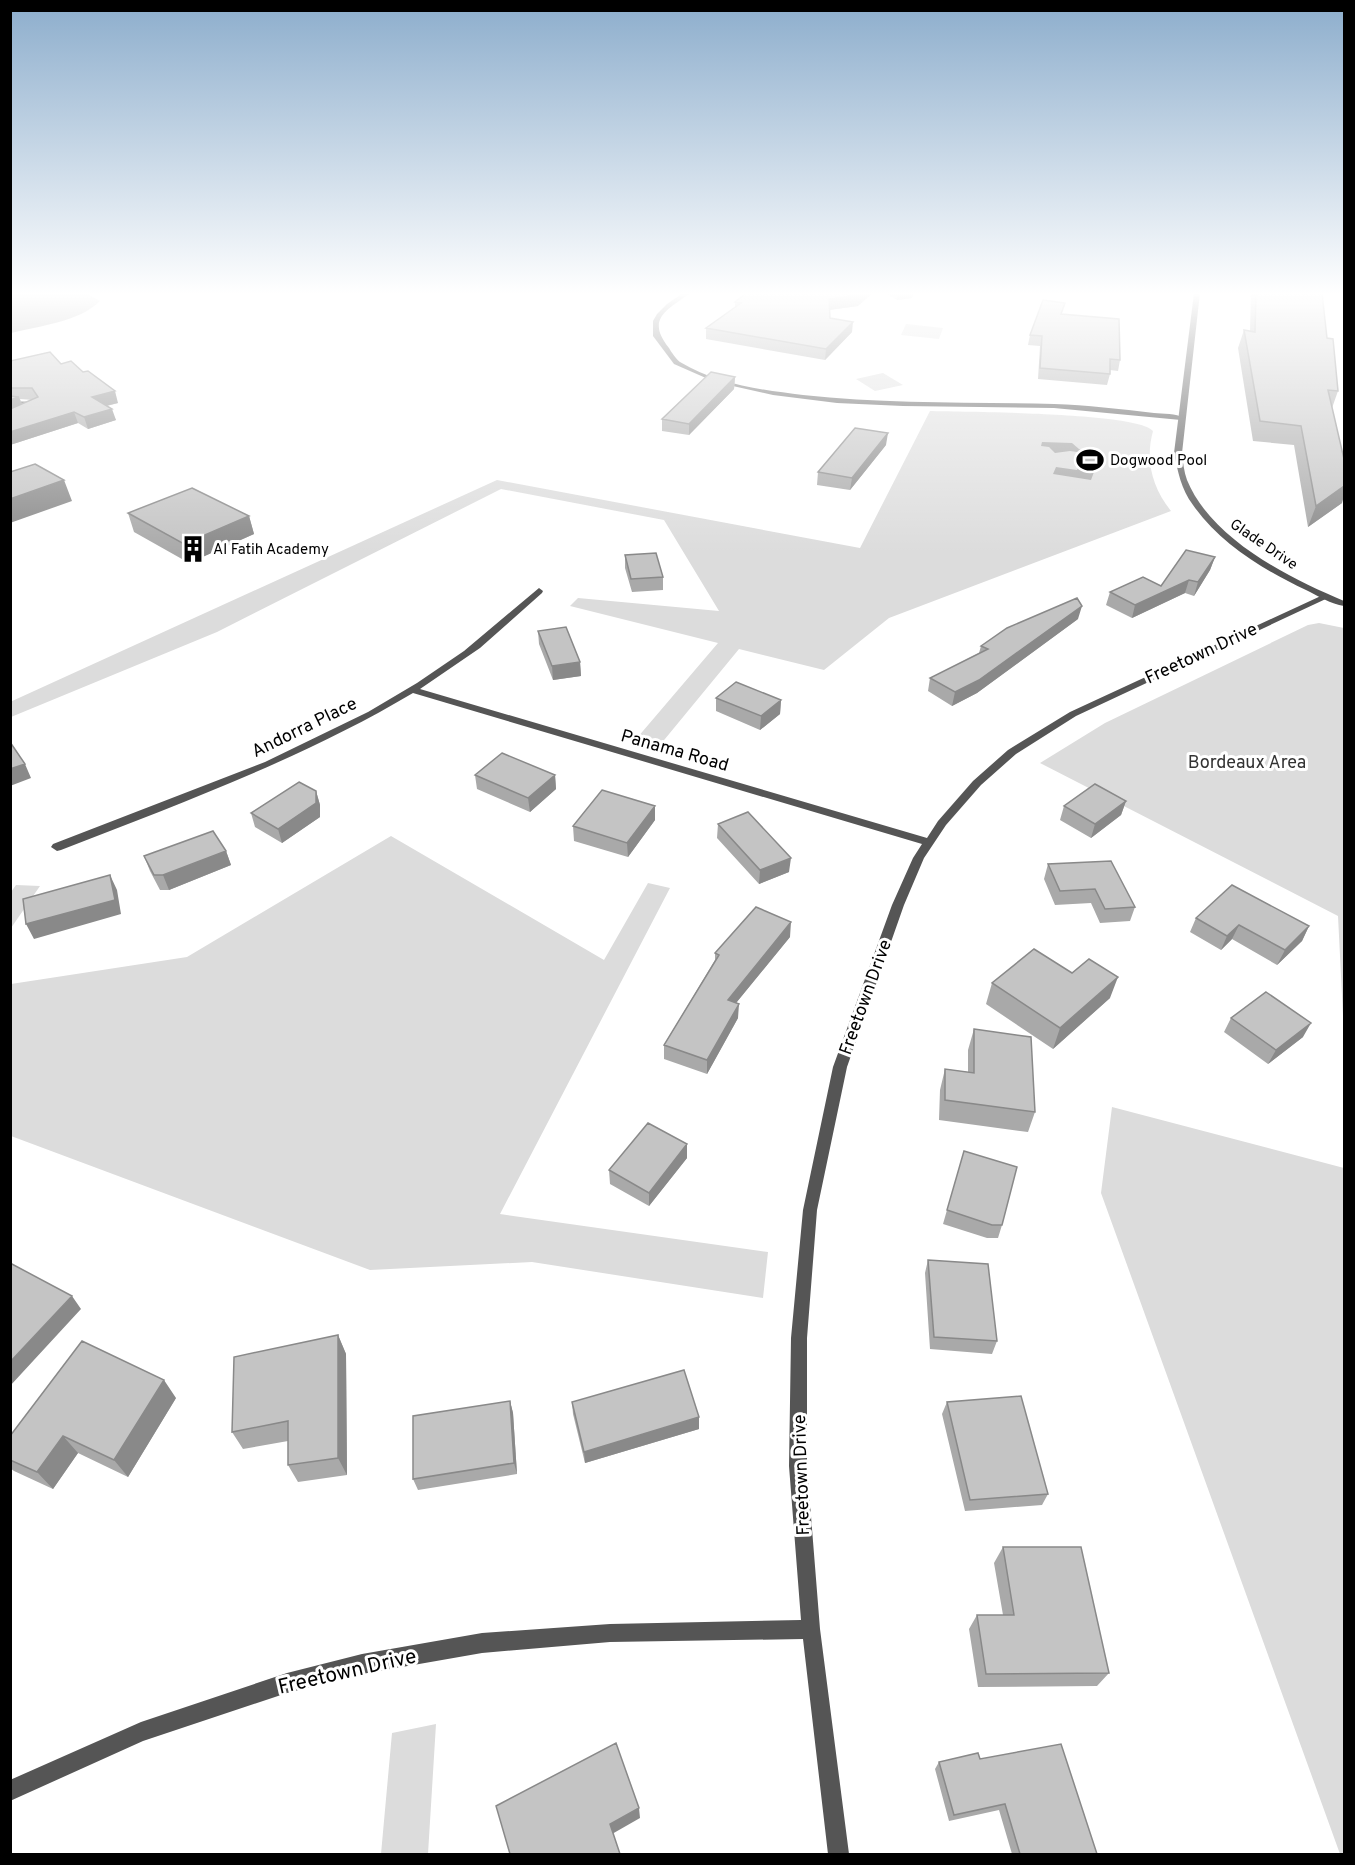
<svg xmlns="http://www.w3.org/2000/svg" width="1355" height="1865" viewBox="0 0 1355 1865" font-family="Overpass,sans-serif">
<rect width="100%" height="100%" fill="#fff"/>
<path fill="#dcdcdc" d="M 906,324 L 943,328 L 939,339 L 901,335 Z
M 883,373 L 903,385 L 875,391 L 856,379 Z
M 930,411 C 963,412 1139,412 1153,431 C 1145,460 1152,487 1171,511 L 889,618 L 824,670 L 739,649 L 660,745 L 637,738 L 718,643 L 570,606 L 578,598 L 719,611 L 664,520 L 501,489 L 217,632 L 11,717 L 10,702 L 497,480 L 860,548 Z
M 1319,623 L 1344,628 L 1344,1036 L 1338,916 L 1040,763 L 1105,723 L 1308,625 Z
M 391,836 L 604,960 L 648,883 L 670,888 L 500,1214 L 768,1252 L 763,1298 L 532,1262 L 370,1270 L 11,1136 L 11,984 L 187,957 Z
M 16,885 L 40,886 L 11,928 L 11,892 Z
M 1112,1107 L 1344,1168 L 1344,1854 L 1340,1854 L 1101,1193 Z
M 436,1724 L 428,1854 L 381,1854 L 392,1733 Z"/>
<path fill="#a3a3a3" d="M 11,293 L 85,293 L 100,301 C 79,322 39,326 11,333 Z
M 1042,442 L 1072,443 L 1079,449 L 1101,453 L 1091,480 L 1053,474 L 1056,467 L 1077,470 L 1084,453 L 1070,451 L 1055,453 L 1049,447 L 1041,446 Z"/>
<g fill="none" stroke-linecap="round" stroke-linejoin="round">
<path fill="#555" fill-rule="evenodd" d="M 683,293 L 690,293 C 668,310 645,318 669,348 C 672,353 676,359 680,362 C 716,384 762,390 803,395 C 886,404 970,402 1054,404 C 1087,405 1120,409 1154,413 C 1163,414 1176,413 1184,418 L 1181,420 L 1054,408 L 903,406 L 837,403 L 773,395 L 715,382 L 674,364 L 653,336 L 653,321 L 657,314 L 667,304 Z
M 10,401 L 36,402 L 38,403 L 40,408 L 10,421 L 10,416 L 33,407 L 10,405 Z
M 539,588 L 543,591 L 542,593 L 480,648 L 420,689 L 927,838 L 938,821 L 973,781 L 1008,750 L 1070,712 L 1323,595 L 1330,597 L 1076,716 L 1016,754 L 981,785 L 946,825 L 924,858 L 904,905 L 847,1067 L 817,1210 L 807,1338 L 807,1466 L 820,1629 L 849,1854 L 828,1854 L 803,1639 L 610,1642 L 482,1653 L 362,1674 L 287,1693 L 143,1741 L 10,1801 L 10,1780 L 141,1722 L 287,1673 L 362,1654 L 482,1633 L 610,1624 L 801,1620 L 789,1466 L 791,1338 L 803,1210 L 833,1067 L 892,905 L 913,858 L 922,844 L 413,693 C 302,759 181,803 61,850 L 57,851 L 51,847 L 53,844 L 265,762 L 368,712 L 417,683 L 464,651 Z"/>
<path fill="#555" fill-rule="evenodd" d="M 1194,293 L 1200,293 L 1182,453 C 1183,462 1184,472 1187,480 C 1211,539 1289,578 1344,601 L 1344,606 C 1331,604 1318,596 1306,590 C 1264,570 1220,544 1193,505 C 1181,489 1178,472 1174,453 Z"/>
</g>
<path fill="#a9a9a9" fill-rule="evenodd" d="M 885,293 L 913,293 L 912,298 L 897,300 Z
M 1251,293 L 1322,293 L 1327,338 L 1338,391 L 1332,408 L 1342,503 L 1308,527 L 1294,445 L 1253,441 L 1238,348 L 1244,330 L 1250,331 Z
M 735,302 L 858,306 L 829,310 L 830,318 L 852,332 L 825,360 L 706,339 L 706,328 L 735,307 Z
M 1063,315 L 1120,360 L 1118,371 L 1110,370 L 1110,374 L 1107,385 L 1038,379 L 1040,346 L 1028,345 L 1030,335 Z
M 10,361 L 61,364 L 118,403 L 107,406 L 116,420 L 88,429 L 78,423 L 10,445 ZM 20,399 L 33,400 L 22,404 Z
M 735,377 L 734,389 L 689,435 L 662,431 L 662,419 Z
M 886,445 L 850,490 L 817,485 L 818,472 Z
M 128,513 L 249,516 L 254,534 L 189,563 L 134,532 Z
M 625,555 L 663,577 L 663,590 L 632,592 L 625,568 Z
M 1215,557 L 1210,570 L 1194,596 L 1185,593 L 1132,618 L 1106,605 L 1110,592 L 1161,586 Z
M 1078,619 L 977,693 L 952,706 L 928,691 L 930,678 L 979,653 L 981,646 Z
M 538,631 L 580,662 L 581,676 L 553,680 L 539,644 Z
M 716,698 L 781,700 L 780,714 L 760,730 L 716,711 Z
M 475,775 L 555,775 L 556,789 L 530,812 L 477,789 Z
M 316,791 L 320,805 L 320,817 L 282,843 L 255,827 L 251,813 Z
M 1126,801 L 1121,815 L 1091,838 L 1060,820 L 1064,806 Z
M 655,820 L 628,857 L 574,841 L 573,826 Z
M 718,824 L 789,872 L 759,884 L 717,838 Z
M 226,851 L 231,865 L 169,890 L 160,890 L 150,871 L 144,856 Z
M 1048,864 L 1135,907 L 1130,921 L 1100,923 L 1091,903 L 1055,905 L 1044,879 Z
M 1196,918 L 1309,926 L 1302,941 L 1277,965 L 1232,939 L 1221,950 L 1190,932 Z
M 790,937 L 736,1003 L 738,1018 L 707,1074 L 664,1059 L 664,1045 L 715,960 L 715,953 Z
M 992,983 L 1110,998 L 1053,1049 L 986,1004 Z
M 1231,1018 L 1303,1037 L 1268,1064 L 1224,1032 Z
M 974,1029 L 1035,1112 L 1028,1132 L 939,1120 L 940,1090 L 945,1069 L 968,1072 L 968,1050 Z
M 687,1144 L 687,1158 L 649,1206 L 610,1184 L 609,1170 Z
M 947,1210 L 1002,1225 L 998,1238 L 987,1238 L 943,1224 Z
M 928,1260 L 997,1341 L 992,1354 L 930,1349 L 925,1273 Z
M 338,1335 L 346,1354 L 347,1475 L 298,1482 L 288,1465 L 288,1441 L 243,1449 L 232,1432 Z
M 176,1398 L 128,1477 L 78,1453 L 53,1489 L 14,1471 L 10,1468 L 10,1436 Z
M 510,1401 L 513,1413 L 517,1474 L 418,1490 L 413,1479 Z
M 572,1402 L 699,1417 L 699,1429 L 585,1463 L 573,1414 Z
M 947,1402 L 1048,1494 L 1042,1505 L 965,1511 L 942,1414 Z
M 1003,1547 L 1109,1673 L 1097,1686 L 978,1687 L 969,1629 L 977,1615 L 1003,1615 L 994,1563 Z
M 980,1759 L 1097,1854 L 1012,1854 L 999,1810 L 949,1821 L 935,1769 L 939,1762 Z"/>
<path fill="#898989" d="M 862,293 L 873,293 L 858,306 L 828,310 L 829,299 Z
M 898,293 L 913,293 L 912,298 L 897,300 Z
M 853,322 L 852,332 L 825,360 L 826,349 Z
M 735,377 L 734,389 L 689,435 L 689,424 Z
M 115,391 L 118,403 L 96,408 L 92,397 Z
M 19,397 L 23,408 L 10,414 L 10,400 Z
M 112,409 L 116,420 L 88,429 L 84,417 Z
M 74,412 L 78,423 L 10,445 L 10,432 Z
M 888,433 L 886,445 L 850,490 L 852,478 Z
M 64,480 L 72,501 L 10,523 L 10,499 Z
M 1344,486 L 1344,496 L 1342,503 L 1308,527 L 1316,506 Z
M 249,516 L 254,534 L 189,563 L 184,544 Z
M 1215,557 L 1210,570 L 1194,596 L 1198,582 Z
M 1189,580 L 1185,593 L 1132,618 L 1135,605 Z
M 1082,606 L 1078,619 L 977,693 L 952,706 L 955,692 Z
M 580,662 L 581,676 L 553,680 L 552,666 Z
M 781,700 L 780,714 L 760,730 L 761,716 Z
M 25,764 L 31,778 L 10,786 L 10,769 Z
M 555,775 L 556,789 L 530,812 L 528,798 Z
M 316,791 L 320,805 L 320,817 L 282,843 L 278,829 Z
M 1126,801 L 1121,815 L 1091,838 L 1095,824 Z
M 655,806 L 655,820 L 628,857 L 627,843 Z
M 226,851 L 231,865 L 169,890 L 163,875 Z
M 791,858 L 789,872 L 759,884 L 760,870 Z
M 110,875 L 117,890 L 121,914 L 34,939 L 26,924 Z
M 791,922 L 790,937 L 727,1014 L 728,1000 Z
M 1239,925 L 1232,939 L 1221,950 L 1227,936 Z
M 1309,926 L 1302,941 L 1277,965 L 1285,950 Z
M 1118,977 L 1110,998 L 1053,1049 L 1060,1028 Z
M 739,1004 L 738,1018 L 707,1074 L 707,1060 Z
M 1311,1023 L 1303,1037 L 1268,1064 L 1276,1050 Z
M 687,1144 L 687,1158 L 649,1206 L 649,1193 Z
M 72,1296 L 81,1309 L 10,1386 L 10,1362 Z
M 338,1335 L 346,1354 L 347,1475 L 338,1458 Z
M 164,1380 L 176,1398 L 128,1477 L 114,1460 Z
M 510,1401 L 513,1413 L 517,1474 L 514,1463 Z
M 699,1417 L 699,1429 L 585,1463 L 584,1452 Z
M 63,1436 L 78,1453 L 53,1489 L 37,1472 Z
M 639,1808 L 640,1818 L 612,1834 L 610,1824 Z"/>
<path fill="#c4c4c4" stroke="#898989" stroke-width="1.5" d="M 746,293 L 862,293 L 859,295 L 829,299 L 830,318 L 853,322 L 826,349 L 706,328 L 741,303 L 735,302 Z
M 1256,293 L 1322,293 L 1327,338 L 1333,339 L 1338,391 L 1328,390 L 1344,459 L 1344,486 L 1316,506 L 1301,426 L 1260,421 L 1244,330 L 1255,332 Z
M 1043,300 L 1065,303 L 1061,314 L 1119,319 L 1120,360 L 1110,359 L 1110,374 L 1040,368 L 1042,336 L 1030,335 Z
M 50,352 L 61,364 L 71,361 L 83,372 L 88,371 L 115,391 L 92,397 L 112,409 L 84,417 L 74,412 L 10,432 L 10,409 L 38,397 L 32,388 L 10,388 L 10,361 Z
M 711,372 L 735,377 L 689,424 L 662,419 Z
M 10,396 L 19,397 L 10,400 Z
M 855,428 L 888,433 L 852,478 L 818,472 Z
M 35,464 L 64,480 L 10,499 L 10,472 Z
M 192,488 L 249,516 L 184,544 L 128,513 Z
M 1186,550 L 1215,557 L 1198,582 L 1189,580 L 1135,605 L 1110,592 L 1143,577 L 1161,586 Z
M 656,553 L 663,577 L 631,579 L 625,555 Z
M 1077,598 L 1082,606 L 979,680 L 955,692 L 930,678 L 988,649 L 981,646 L 1007,628 Z
M 566,627 L 580,662 L 552,666 L 538,631 Z
M 736,682 L 781,700 L 761,716 L 716,698 Z
M 10,742 L 25,764 L 10,769 Z
M 502,753 L 555,775 L 528,798 L 475,775 Z
M 299,782 L 316,791 L 316,803 L 278,829 L 251,813 Z
M 1095,784 L 1126,801 L 1095,824 L 1064,806 Z
M 602,790 L 655,806 L 627,843 L 573,826 Z
M 748,812 L 791,858 L 760,870 L 718,824 Z
M 213,831 L 226,851 L 163,875 L 154,875 L 144,856 Z
M 1111,861 L 1135,907 L 1105,909 L 1095,889 L 1060,891 L 1048,864 Z
M 110,875 L 115,900 L 26,924 L 23,899 Z
M 1232,885 L 1309,926 L 1285,950 L 1239,925 L 1227,936 L 1196,918 Z
M 756,907 L 791,922 L 728,1000 L 739,1004 L 707,1060 L 664,1045 L 719,955 L 715,953 Z
M 1034,949 L 1072,973 L 1089,959 L 1118,977 L 1060,1028 L 992,983 Z
M 1266,992 L 1311,1023 L 1276,1050 L 1231,1018 Z
M 974,1029 L 1031,1037 L 1035,1112 L 945,1100 L 945,1069 L 974,1073 Z
M 648,1123 L 687,1144 L 649,1193 L 609,1170 Z
M 964,1151 L 1017,1167 L 1002,1225 L 992,1225 L 947,1210 Z
M 928,1260 L 988,1264 L 997,1341 L 934,1337 Z
M 10,1263 L 72,1296 L 10,1362 Z
M 338,1335 L 338,1458 L 288,1465 L 288,1421 L 232,1432 L 234,1357 Z
M 82,1341 L 164,1380 L 114,1460 L 63,1436 L 37,1472 L 10,1460 L 10,1436 Z
M 684,1370 L 699,1417 L 584,1452 L 572,1402 Z
M 1021,1396 L 1048,1494 L 970,1500 L 947,1402 Z
M 510,1401 L 514,1463 L 413,1479 L 413,1416 Z
M 1003,1547 L 1081,1547 L 1109,1673 L 986,1674 L 977,1615 L 1014,1615 Z
M 616,1743 L 639,1808 L 610,1824 L 620,1854 L 510,1854 L 496,1806 Z
M 1061,1744 L 1097,1854 L 1020,1854 L 1005,1804 L 954,1815 L 939,1762 L 978,1753 L 980,1759 Z"/>
<linearGradient id="sky" x2="0" y2="1"><stop stop-color="#8cadcc"/><stop offset="0.53" stop-color="#fff"/><stop offset="1" stop-color="#fff" stop-opacity="0"/></linearGradient>
<rect width="1355" height="554" fill="url(#sky)"/>
<defs>
<symbol id="stadium-bare" viewBox="-9 -9 18 18"><path d="M0-5a6.5 5 0 1 0 0 10a6.5 5 0 1 0 0-10ZM-3.5-1.8h7v3.6h-7Z" fill="#000" stroke="#fff" stroke-width="2.5" paint-order="stroke"/></symbol>
<symbol id="building-bare" viewBox="-9 -9 18 18"><path d="M-4-6H4V6H1V3H-1V6H-4ZM-2.5-4.3h1.7v1.8h-1.7ZM.8-4.3h1.7v1.8H.8ZM-2.5-1h1.7V.8h-1.7ZM.8-1h1.7V.8H.8Z" fill="#000" stroke="#fff" stroke-width="2.5" paint-order="stroke"/></symbol>
</defs>
<g fill-rule="evenodd">
<use href="#stadium-bare" x="1071" y="441" width="38" height="38"/>
<use href="#building-bare" x="174" y="530" width="38" height="38"/>
</g>
<g text-anchor="middle" stroke-width="6" stroke-linejoin="round" paint-order="stroke">
<g font-size="15" fill="#000" stroke="#fff" text-anchor="start">
<text x="1110" y="465">Dogwood Pool</text>
<text x="213" y="554">Al Fatih Academy</text>
</g>
<g font-size="15" fill="#000" stroke="#fff">
<text transform="translate(1264 544) rotate(34)" y="5">Glade Drive</text>
</g>
<g font-size="18" fill="#000" stroke="#fff">
<text transform="translate(1201 653) rotate(-25)" y="6">Freetown Drive</text>
<text transform="translate(304 727) rotate(-26)" y="6">Andorra Place</text>
<text transform="translate(675 750) rotate(16)" y="6">Panama Road</text>
<text transform="translate(865 997) rotate(-70)" y="6">Freetown Drive</text>
<text transform="translate(801 1475) rotate(-92)" y="6">Freetown Drive</text>
</g>
<g font-size="18" fill="#333" stroke="#fff">
<text x="1247" y="768">Bordeaux Area</text>
</g>
<g font-size="21" fill="#000" stroke="#fff">
<text transform="translate(347 1671) rotate(-13)" y="7">Freetown Drive</text>
</g>
</g>
<rect width="1355" height="1865" fill="none" stroke="#000000" stroke-width="24"/>
</svg>
